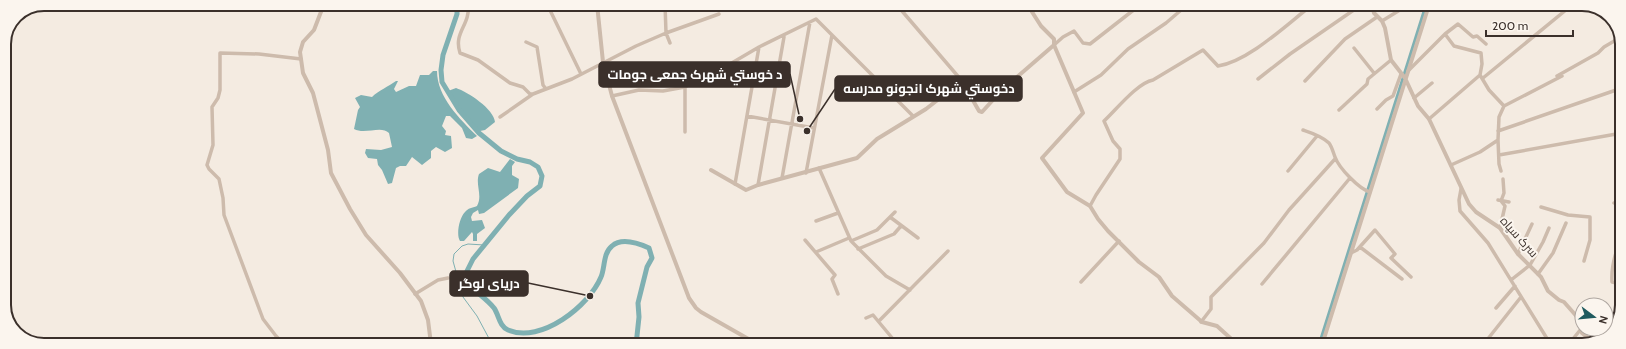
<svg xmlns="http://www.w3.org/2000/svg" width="1626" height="349" viewBox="0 0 1626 349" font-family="Cabin,Cairo,sans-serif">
<rect width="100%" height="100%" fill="#f4ebe1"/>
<path fill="#7fb0b2" d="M 433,71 L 437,71 C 437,97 460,119 477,136 L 472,139 L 466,138 L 462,128 L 450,116 L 446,116 L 442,126 L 446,131 L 445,135 L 451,136 L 452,148 L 445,152 L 436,147 L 431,151 L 431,158 L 422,165 L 412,157 L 406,166 L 400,166 L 396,168 L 392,183 L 388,184 L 382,170 L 378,165 L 377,159 L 368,158 L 365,153 L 366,149 L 381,150 L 392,147 L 389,133 C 381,125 365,135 354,129 L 358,110 L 360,107 L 355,98 L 361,95 L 372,97 C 379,90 388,87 396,81 L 398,81 L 394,89 L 396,92 L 409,86 L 416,86 L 420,75 L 429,75 Z
M 456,88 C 468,92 494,109 495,122 L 485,130 L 480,131 L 467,118 L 448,91 Z
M 510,159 L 515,162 L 512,166 L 512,175 L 519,179 L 518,188 L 484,213 L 479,214 L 478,210 L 473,213 L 471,217 L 472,221 L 482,220 L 485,228 L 477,234 L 477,241 L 473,241 L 473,234 L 472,232 L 464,241 L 460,241 C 456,235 459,218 465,212 C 468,208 472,208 477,206 C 483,195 475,185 479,174 L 488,168 L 500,172 Z"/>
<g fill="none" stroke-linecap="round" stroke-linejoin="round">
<path stroke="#7fb0b2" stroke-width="1" d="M 484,245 L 468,244 L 462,246 L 454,254 L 453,261 L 463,297 L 477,316 L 492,344"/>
<path stroke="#7fb0b2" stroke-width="3" d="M 1319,345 L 1426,5"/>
<path stroke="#7fb0b2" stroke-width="5" d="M 457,4 L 457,14 L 443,55 L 441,70 L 442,82 L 459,110 L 479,133 L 501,151 L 517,159 L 530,162 L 538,167 L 542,176 L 540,186 L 527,196 L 509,215 L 473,259 L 467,271 L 469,285 C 477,293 487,299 494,308 C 499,315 499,326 508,330 C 541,344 589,306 601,277 C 605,268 603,253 612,246 C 622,237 638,243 649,248 L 652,258 L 647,267 L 638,303 L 639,317 L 636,345"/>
<path stroke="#cdbbac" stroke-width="3.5" d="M 468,4 C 471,25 453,32 460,53 L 478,60 L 510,83 L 523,87 L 530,94 L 533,94
M 547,4 L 581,74
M 665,4 L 666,33 L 670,43
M 896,4 L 962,81
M 1382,21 L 1408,5
M 1445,34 L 1454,46 L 1481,53 L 1482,64 L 1480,75
M 526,42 L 537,47 L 543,85 L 546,89
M 1054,45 L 1063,37 L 1074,31 L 1083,43 L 1090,44 L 1140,5
M 1354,48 L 1374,73
M 1408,71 L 1445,34 L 1458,24 L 1473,37 L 1477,36 L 1486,44
M 1557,76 L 1598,53 L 1604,47 L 1621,37
M 1483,78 L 1572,5
M 1258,79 L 1290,54 L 1361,5
M 1305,81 L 1345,39 L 1377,17
M 1074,92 L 1101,75 L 1128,49 L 1166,23 L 1187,5
M 612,96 L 639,90 L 663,91 L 685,87 L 704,75 L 730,64 L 759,47 L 816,19 L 913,116
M 1414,98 L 1432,83
M 1377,109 L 1386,100 L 1393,96 L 1401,74
M 1339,110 L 1367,84 L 1368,79 L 1391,60
M 747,116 L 814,128
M 500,117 L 533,94 L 572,79 L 636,46 L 666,33 L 719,14
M 1429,119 L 1480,75 L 1489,90 L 1504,106
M 1303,130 C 1312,133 1322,136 1329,143 C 1332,147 1333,152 1335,157 C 1339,168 1359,189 1370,192
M 1498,131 L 1619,89
M 685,132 L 685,87
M 1498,140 L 1499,164 L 1501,171
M 1499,155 L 1622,133
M 1451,165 L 1480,152 L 1498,140 L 1499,117 L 1504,106 L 1562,76
M 819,168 L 851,241 L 886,276 L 910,290
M 1288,171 L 1317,136
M 806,173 L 832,35
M 782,178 L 810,22
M 735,184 L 759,47
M 758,185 L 784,37
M 1461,189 L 1459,200 L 1460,211 L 1488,243 L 1551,345
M 1498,200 L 1509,202
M 1614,203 L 1621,206
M 1090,206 L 1096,195 L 1120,159 L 1120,149 L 1113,141 L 1104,121 C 1116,110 1137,83 1153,80 L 1203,50 L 1218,66 C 1249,61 1286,25 1312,5
M 1541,207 L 1568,215 L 1590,217 L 1590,240 L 1584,261
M 890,217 L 918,238
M 816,221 L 838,213
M 1500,228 L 1505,206 L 1501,201 L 1504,193 L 1503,179
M 805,240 L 835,275 L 832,279 L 838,294
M 851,241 L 877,230 L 895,212
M 1360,247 L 1402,279
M 858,249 L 894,234 L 901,226
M 816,252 L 849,238
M 1351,253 L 1357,250 L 1375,230 L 1395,254 L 1391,258 L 1411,277
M 1518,254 L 1532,224
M 1538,274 L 1553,253 L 1566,223
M 1511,280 L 1530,265 L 1543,242 L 1549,228
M 1081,282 L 1119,241
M 1262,284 L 1350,178
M 1621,284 L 1612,282 C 1611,267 1615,253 1621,239
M 415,294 L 438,280 L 448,278
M 1496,308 L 1515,286
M 866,318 L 873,315 L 898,345
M 879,321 L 948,251
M 1201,322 L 1211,309 L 1211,297 L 1264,243 L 1289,210 L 1335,159
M 284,344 L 276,336 L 263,319 L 224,215 L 223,198 L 219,179 L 209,169 L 207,165 L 213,145 L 212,107 L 218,98 L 220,90 L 220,53 L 259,54 L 301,59
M 1483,345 L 1521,297
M 1568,345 L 1581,329"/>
<path stroke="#cdbbac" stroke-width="4" d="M 324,4 L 314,30 L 303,42 L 300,52 L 303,73 L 313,93 L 328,150 L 331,173 L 350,209 L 366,235 L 400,273 L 421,301 L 428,320 L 431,344
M 597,4 L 603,62 L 612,96 L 689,298 L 696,308 L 701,312 L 759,345
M 1027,4 L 1041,26 L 1054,39 L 1054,45 L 1083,113 L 1042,158 L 1067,192 L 1090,206 L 1098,219 L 1108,231 L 1139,262 L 1159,277 L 1172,296 L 1202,322 L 1217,326 L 1238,345
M 1372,5 L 1374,13 L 1382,21 L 1385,28 L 1391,60 L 1405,78 L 1418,106 L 1429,119 L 1469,204 L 1476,212 L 1500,228 L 1518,254 L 1541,277 L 1548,291 L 1559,300 L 1564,302 L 1579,319 L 1582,333 L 1592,341
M 711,170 L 746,190 L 758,185 L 857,158 L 877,139 L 926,109 L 962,81 L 979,111 L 982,112 L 1002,90 L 1054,45
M 1322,345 L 1429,5"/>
</g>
<g text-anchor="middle" stroke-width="4" stroke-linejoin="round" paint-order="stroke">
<g font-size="12" fill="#3b302b" stroke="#fbf5ee">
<text transform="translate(1519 237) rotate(48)" y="4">سرک سیاه</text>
</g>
</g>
<path d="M0 0H1626V349H0ZM44 11H1582A33 33 0 0 1 1615 44V305A33 33 0 0 1 1582 338H44A33 33 0 0 1 11 305V44A33 33 0 0 1 44 11Z" fill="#fbf5ee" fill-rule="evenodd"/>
<path fill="none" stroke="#3b302b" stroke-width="2" d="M44 11H1582A33 33 0 0 1 1615 44V305A33 33 0 0 1 1582 338H44A33 33 0 0 1 11 305V44A33 33 0 0 1 44 11Z"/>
<path fill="none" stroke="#3b302b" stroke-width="1.5" d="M800 119L790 74M807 131L835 89M590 296L528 283"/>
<g fill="#3b302b" stroke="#fbf5ee" stroke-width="1.5">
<circle cx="800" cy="119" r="4"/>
<circle cx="807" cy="131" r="4"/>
<circle cx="590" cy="296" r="4"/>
</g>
<g fill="#3b302b" stroke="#3b302b" stroke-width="1.5">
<rect x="599" y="62" width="191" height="25" rx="4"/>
<rect x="835" y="76" width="187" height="25" rx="4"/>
<rect x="450" y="271" width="78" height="25" rx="4"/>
</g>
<g font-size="13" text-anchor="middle" font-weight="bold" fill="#fff">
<text x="695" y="79">د خوستي شهرک جمعی جومات</text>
<text x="929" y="93">دخوستي شهرک انجونو مدرسه</text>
<text x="489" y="288">دریای لوگر</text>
</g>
<g transform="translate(1594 317) rotate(106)"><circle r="19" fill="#fbf5ee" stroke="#aea6a0"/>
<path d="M0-3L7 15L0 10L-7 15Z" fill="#1f5a5e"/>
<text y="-6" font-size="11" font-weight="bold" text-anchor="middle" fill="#3b302b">N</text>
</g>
<path d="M1486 30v6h87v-6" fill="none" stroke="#3b302b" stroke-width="2"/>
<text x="1492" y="30" font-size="12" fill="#3b302b" stroke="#fbf5ee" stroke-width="3" paint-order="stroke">200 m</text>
</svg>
